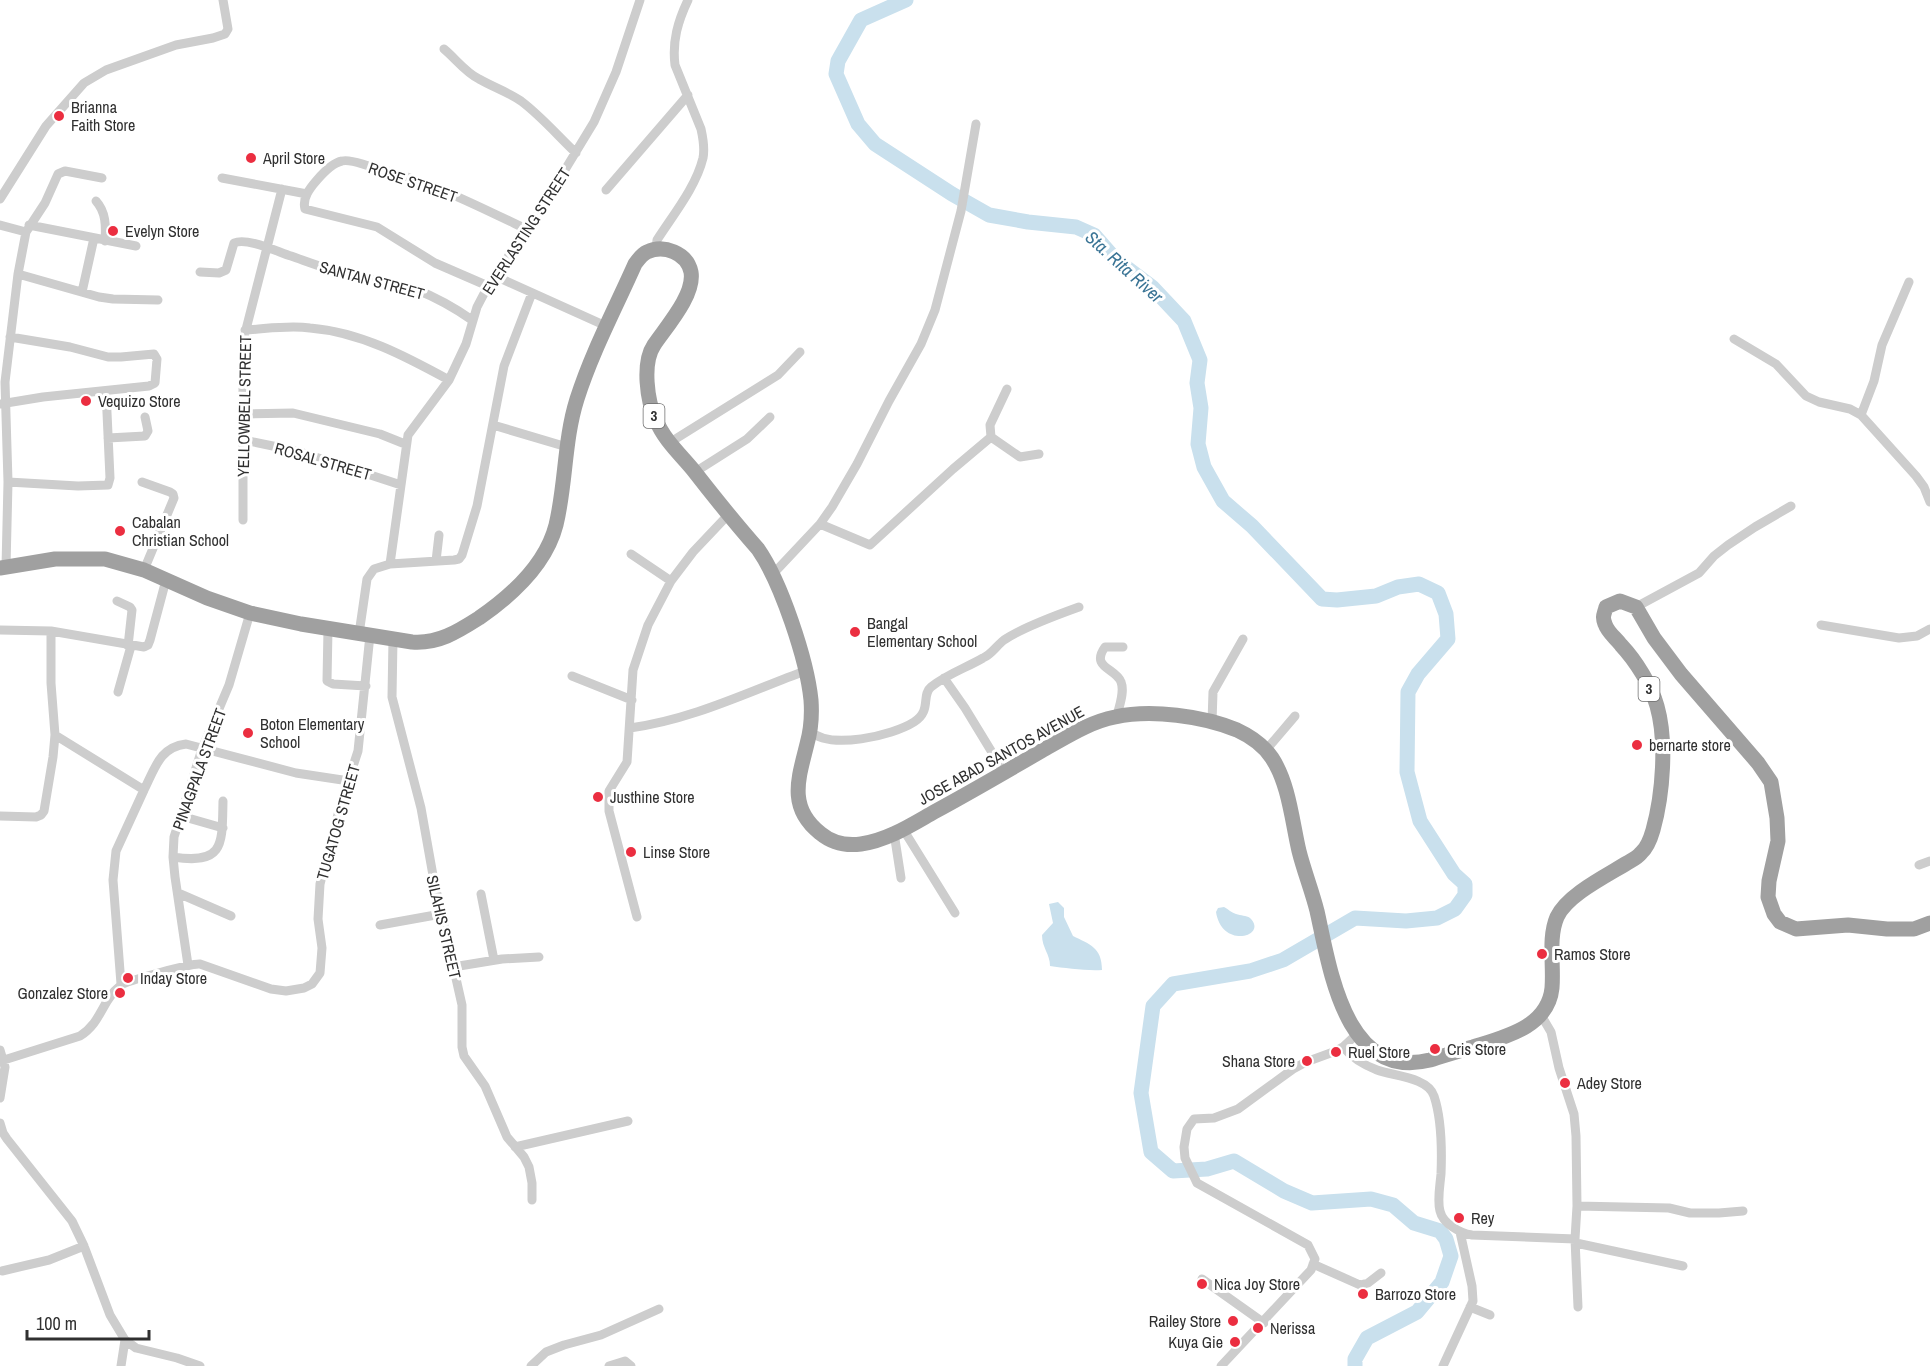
<svg xmlns="http://www.w3.org/2000/svg" width="1930" height="1366" viewBox="0 0 1930 1366" font-family="'Archivo Narrow',sans-serif">
<rect width="100%" height="100%" fill="#fff"/>
<path fill="#c9e0ed" d="M 1058,902 L 1064,908 L 1064,917 L 1073,936 C 1089,944 1102,947 1102,970 C 1086,971 1065,968 1050,966 C 1050,954 1042,948 1042,935 L 1053,923 L 1049,904 Z
M 1224,907 C 1228,909 1232,913 1236,914 C 1241,916 1246,915 1250,918 C 1269,936 1222,950 1216,912 L 1218,908 Z"/>
<g fill="none" stroke-linecap="round" stroke-linejoin="round">
<path stroke="#c9e0ed" stroke-width="15" d="M 906,0 L 861,20 L 838,61 L 836,74 L 858,124 L 875,144 L 952,194 L 989,215 L 1028,222 L 1076,227 L 1094,235 L 1115,259 L 1152,287 L 1184,321 L 1200,360 L 1197,383 L 1201,408 L 1198,444 L 1204,467 L 1223,501 L 1252,526 L 1322,599 L 1337,600 L 1376,596 L 1398,587 L 1419,584 L 1438,593 L 1446,614 L 1448,639 L 1418,674 L 1408,692 L 1407,772 L 1420,821 L 1454,874 L 1465,884 L 1465,895 L 1455,909 L 1437,918 L 1406,921 L 1355,918 L 1283,960 L 1250,971 L 1173,984 L 1153,1006 L 1141,1093 L 1151,1152 L 1173,1171 L 1207,1169 L 1234,1161 L 1284,1191 L 1312,1203 L 1371,1199 L 1393,1205 L 1414,1223 L 1440,1231 L 1446,1239 L 1451,1256 L 1442,1282 L 1417,1312 L 1367,1338 L 1355,1359 L 1355,1366"/>
<path stroke="#cdcdcd" stroke-width="9" d="M 444,49 C 456,59 465,72 479,79 C 493,87 508,92 521,101 C 541,116 558,136 576,153
M 222,178 L 307,194
M 606,190 L 688,95
M 0,199 L 46,126 L 84,83 L 106,70 L 176,45 L 213,38 L 225,34 L 228,29 L 223,0
M 96,201 C 106,212 106,226 105,241
M 0,225 L 26,232
M 29,225 L 136,246
M 656,249 L 657,240 C 673,215 696,187 703,158 C 705,148 703,138 701,129 L 675,65 C 672,41 678,21 688,0
M 200,272 L 219,273 L 226,270 L 234,243 C 247,237 278,252 291,256 C 311,263 332,271 352,276 C 373,281 395,282 415,289 C 435,297 455,308 472,320
M 18,274 L 26,232 L 45,203 L 58,174 L 65,171 L 102,178
M 495,276 L 606,326
M 488,286 L 435,263 L 377,227 L 305,209 C 302,198 310,188 317,180 C 323,173 332,163 342,161 C 350,159 361,164 369,166 C 425,179 476,205 528,230
M 82,292 L 94,238
M 245,330 C 266,329 288,325 310,328 C 360,332 405,356 449,380
M 1734,339 L 1776,364 L 1806,396 L 1819,402 L 1850,409 L 1861,415 L 1916,476 L 1924,487 L 1930,502
M 0,404 L 43,397 L 149,386 L 155,383 L 157,359 L 154,354 L 121,357 L 108,357 L 70,347 L 10,337
M 244,414 L 293,413 L 380,434 L 405,444
M 1861,415 L 1874,381 L 1882,345 L 1909,282
M 493,425 L 567,447
M 991,437 L 1020,457 L 1039,454
M 108,438 L 145,436 L 148,431 L 145,417
M 244,440 L 297,451 L 401,485
M 669,443 L 778,375 L 800,352
M 695,472 L 747,439 L 770,417
M 8,482 L 78,486 L 108,485 L 110,478 L 106,391
M 142,482 L 170,492 L 173,494 L 174,498 L 144,570
M 243,520 L 243,341 L 282,189
M 820,524 L 870,545 L 953,469 L 991,437 L 990,425 L 1007,389
M 631,554 L 671,581
M 436,561 L 439,535
M 390,564 L 408,435 L 449,380 L 466,344 L 477,307 L 488,286 L 543,206 L 594,122 L 616,72 L 640,0
M 6,567 L 8,482 L 5,382 L 18,274 L 99,297 L 113,299 L 158,300
M 773,574 L 820,524 L 832,507 L 857,464 L 889,401 L 921,344 L 935,310 L 961,211 L 976,124
M 117,601 L 130,607 L 132,610 L 128,646
M 1636,607 L 1699,573 L 1714,556 L 1728,545 L 1755,527 L 1791,506
M 1821,625 L 1899,638 L 1917,636 L 1930,629
M 328,629 L 327,681 L 333,684 L 366,686
M 0,630 L 51,631 L 144,647 L 148,645 L 150,640 L 166,580
M 359,634 L 367,579 L 374,569 L 390,564 L 454,560 L 459,559 L 462,555 L 477,506 L 504,366 L 532,293
M 393,639 L 392,697 L 421,808 L 434,881 L 462,1005 L 462,1047 L 464,1056 L 485,1086 L 507,1137 L 524,1157 L 529,1167 L 532,1183 L 532,1200
M 572,676 L 632,700
M 944,678 L 965,708 L 1004,772
M 118,692 L 131,646
M 1117,716 C 1119,706 1125,692 1121,682 C 1116,668 1090,668 1105,647 L 1123,647
M 1212,722 L 1213,692 L 1243,639
M 630,728 C 691,720 748,692 805,671
M 810,731 C 830,750 892,736 914,722 C 932,711 921,695 931,687 C 947,674 966,668 983,658 C 992,654 996,646 1004,640 C 1023,627 1057,615 1079,607
M 55,735 L 144,790 L 116,851 L 113,880 L 121,984
M 1266,750 L 1295,716
M 144,790 C 155,768 160,747 186,744 L 296,773 L 349,781
M 0,816 L 36,817 L 41,815 L 44,811 L 53,757 L 55,735 L 51,683 L 51,631
M 181,816 L 223,828
M 903,829 L 955,913
M 894,833 L 901,878
M 173,857 C 225,865 222,844 223,801
M 1919,865 L 1930,861
M 178,893 L 231,916
M 481,894 L 494,960
M 637,917 L 609,811 L 609,791 L 627,762 L 633,670 L 648,625 L 671,581 L 693,552 L 728,515
M 380,925 L 441,914
M 188,965 L 175,877 L 173,857 L 174,837 L 202,749 L 229,685 L 250,613
M 453,967 L 502,959 L 539,957
M 1541,1015 L 1551,1032 L 1559,1068 L 1574,1114 L 1576,1136 L 1577,1206 L 1575,1239 L 1578,1307
M 1343,1047 C 1352,1058 1364,1065 1377,1070 C 1393,1076 1428,1077 1434,1096 C 1442,1120 1442,1149 1441,1174 C 1440,1186 1437,1200 1440,1211 C 1443,1224 1460,1233 1472,1235 L 1575,1239
M 0,1050 L 5,1067 L 0,1098
M 4,1060 L 80,1036 C 102,1022 102,1000 120,986 C 125,981 193,963 200,964 L 271,989 L 286,991 L 304,988 L 312,984 L 320,973 L 322,948 L 318,919 L 320,884 L 341,803 L 358,751 L 370,635
M 0,1123 L 3,1133 L 7,1139 L 72,1221 L 84,1246 L 110,1315 L 125,1340 L 136,1348 L 177,1358 L 200,1366
M 515,1147 L 628,1121
M 1577,1206 L 1669,1208 L 1690,1213 L 1719,1213 L 1743,1211
M 1576,1243 L 1683,1266
M 1313,1264 L 1360,1285 L 1368,1283 L 1381,1273
M 2,1271 L 49,1260 L 84,1246
M 1202,1279 L 1264,1323
M 1470,1307 L 1490,1315
M 121,1366 L 125,1340
M 531,1366 L 546,1352 L 564,1345 L 601,1335 L 659,1309
M 609,1366 L 625,1361 L 631,1366
M 1221,1366 L 1311,1270 L 1315,1259 L 1308,1245 L 1197,1183 L 1185,1158 L 1184,1147 L 1187,1129 L 1194,1119 L 1214,1118 L 1238,1109 L 1293,1069 L 1306,1062 L 1336,1051 L 1343,1047 L 1357,1034
M 1443,1366 L 1473,1301 L 1472,1286 L 1460,1232"/>
<path stroke="#a0a0a0" stroke-width="15" d="M 0,568 L 55,559 L 105,559 L 144,570 L 207,598 L 250,613 L 301,624 L 412,642 C 438,644 457,632 479,618 C 511,596 546,564 556,525 C 566,484 564,440 577,399 C 592,352 615,309 635,264 C 638,260 642,254 647,252 C 664,244 687,253 691,272 C 695,295 666,327 654,345 C 642,363 647,401 656,420 C 664,440 681,455 694,471 C 715,498 736,524 758,549 C 781,582 807,660 811,700 C 812,714 811,730 807,744 C 799,777 787,807 820,833 C 832,843 846,846 861,844 C 888,840 911,825 934,812 C 971,792 1007,771 1043,750 C 1065,738 1089,722 1115,717 C 1151,709 1203,716 1237,730 C 1250,736 1264,746 1272,758 C 1289,784 1292,821 1299,851 C 1304,871 1312,891 1317,911 C 1330,969 1345,1081 1430,1060 C 1444,1056 1458,1051 1473,1047 C 1505,1037 1548,1027 1552,988 C 1554,965 1548,938 1557,917 C 1567,895 1606,876 1627,863 C 1632,860 1637,858 1641,853 C 1647,848 1651,837 1653,830 C 1663,794 1667,741 1657,706 C 1651,685 1636,661 1621,645 C 1616,638 1608,633 1605,624 C 1602,616 1604,615 1606,607 L 1620,601 L 1636,607 L 1654,638 L 1681,674 L 1758,763 L 1771,782 L 1777,818 L 1778,841 L 1769,881 L 1768,897 L 1774,914 L 1780,922 L 1796,929 L 1848,925 L 1887,929 L 1914,929 L 1930,923"/>
</g>
<g fill="#eb2e40" stroke="#fff" stroke-width="2">
<circle cx="59" cy="116" r="6"/>
<circle cx="251" cy="158" r="6"/>
<circle cx="113" cy="231" r="6"/>
<circle cx="86" cy="401" r="6"/>
<circle cx="120" cy="531" r="6"/>
<circle cx="855" cy="632" r="6"/>
<circle cx="248" cy="733" r="6"/>
<circle cx="1637" cy="745" r="6"/>
<circle cx="598" cy="797" r="6"/>
<circle cx="631" cy="852" r="6"/>
<circle cx="1542" cy="954" r="6"/>
<circle cx="128" cy="978" r="6"/>
<circle cx="120" cy="993" r="6"/>
<circle cx="1435" cy="1049" r="6"/>
<circle cx="1336" cy="1052" r="6"/>
<circle cx="1307" cy="1061" r="6"/>
<circle cx="1565" cy="1083" r="6"/>
<circle cx="1459" cy="1218" r="6"/>
<circle cx="1202" cy="1284" r="6"/>
<circle cx="1363" cy="1294" r="6"/>
<circle cx="1233" cy="1321" r="6"/>
<circle cx="1258" cy="1328" r="6"/>
<circle cx="1235" cy="1342" r="6"/>
</g>
<g text-anchor="middle" stroke-width="6" stroke-linejoin="round" paint-order="stroke">
<g fill="#fff" stroke="#6e6e6e" stroke-width="1.5">
<rect x="643.5" y="404" width="21" height="24" rx="4.5"/>
<rect x="1638.5" y="677" width="21" height="24" rx="4.5"/>
</g>
<g font-size="15" font-weight="bold" fill="#303030">
<text x="654" y="421">3</text>
<text x="1649" y="694">3</text>
</g>
<g font-size="16" fill="#303030" stroke="#fff" text-anchor="start">
<text x="71" y="113">Brianna<tspan x="71" dy="18">Faith Store</tspan></text>
<text x="263" y="164">April Store</text>
<text x="125" y="237">Evelyn Store</text>
<text x="98" y="407">Vequizo Store</text>
<text x="132" y="528">Cabalan<tspan x="132" dy="18">Christian School</tspan></text>
<text x="867" y="629">Bangal<tspan x="867" dy="18">Elementary School</tspan></text>
<text x="260" y="730">Boton Elementary<tspan x="260" dy="18">School</tspan></text>
<text x="1649" y="751">bernarte store</text>
<text x="610" y="803">Justhine Store</text>
<text x="643" y="858">Linse Store</text>
<text x="1554" y="960">Ramos Store</text>
<text x="140" y="984">Inday Store</text>
<text x="108" y="999" text-anchor="end">Gonzalez Store</text>
<text x="1447" y="1055">Cris Store</text>
<text x="1348" y="1058">Ruel Store</text>
<text x="1295" y="1067" text-anchor="end">Shana Store</text>
<text x="1577" y="1089">Adey Store</text>
<text x="1471" y="1224">Rey</text>
<text x="1214" y="1290">Nica Joy Store</text>
<text x="1375" y="1300">Barrozo Store</text>
<text x="1221" y="1327" text-anchor="end">Railey Store</text>
<text x="1270" y="1334">Nerissa</text>
<text x="1223" y="1348" text-anchor="end">Kuya Gie</text>
</g>
<g font-size="16" fill="#303030" stroke="#fff">
<text transform="translate(413 182) rotate(19)" y="6">ROSE STREET</text>
<text transform="translate(526 231) rotate(-57)" y="6">EVERLASTING STREET</text>
<text transform="translate(372 280) rotate(15)" y="6">SANTAN STREET</text>
<text transform="translate(244 406) rotate(-89)" y="6">YELLOWBELL STREET</text>
<text transform="translate(323 461) rotate(16)" y="6">ROSAL STREET</text>
<text transform="translate(1001 755) rotate(-29)" y="6">JOSE ABAD SANTOS AVENUE</text>
<text transform="translate(199 769) rotate(-70)" y="6">PINAGPALA STREET</text>
<text transform="translate(338 822) rotate(-74)" y="6">TUGATOG STREET</text>
<text transform="translate(444 927) rotate(77)" y="6">SILAHIS STREET</text>
</g>
<g font-size="18" font-style="italic" fill="#3a7495" stroke="#fff">
<text transform="translate(1124 267) rotate(42)" y="6">Sta. Rita River</text>
</g>
</g>
<path d="M27 1330v9h122v-9" fill="none" stroke="#303030" stroke-width="3"/>
<text x="36" y="1330" font-size="18" fill="#303030" stroke="#ffffff" stroke-width="4.5" paint-order="stroke">100 m</text>
</svg>
